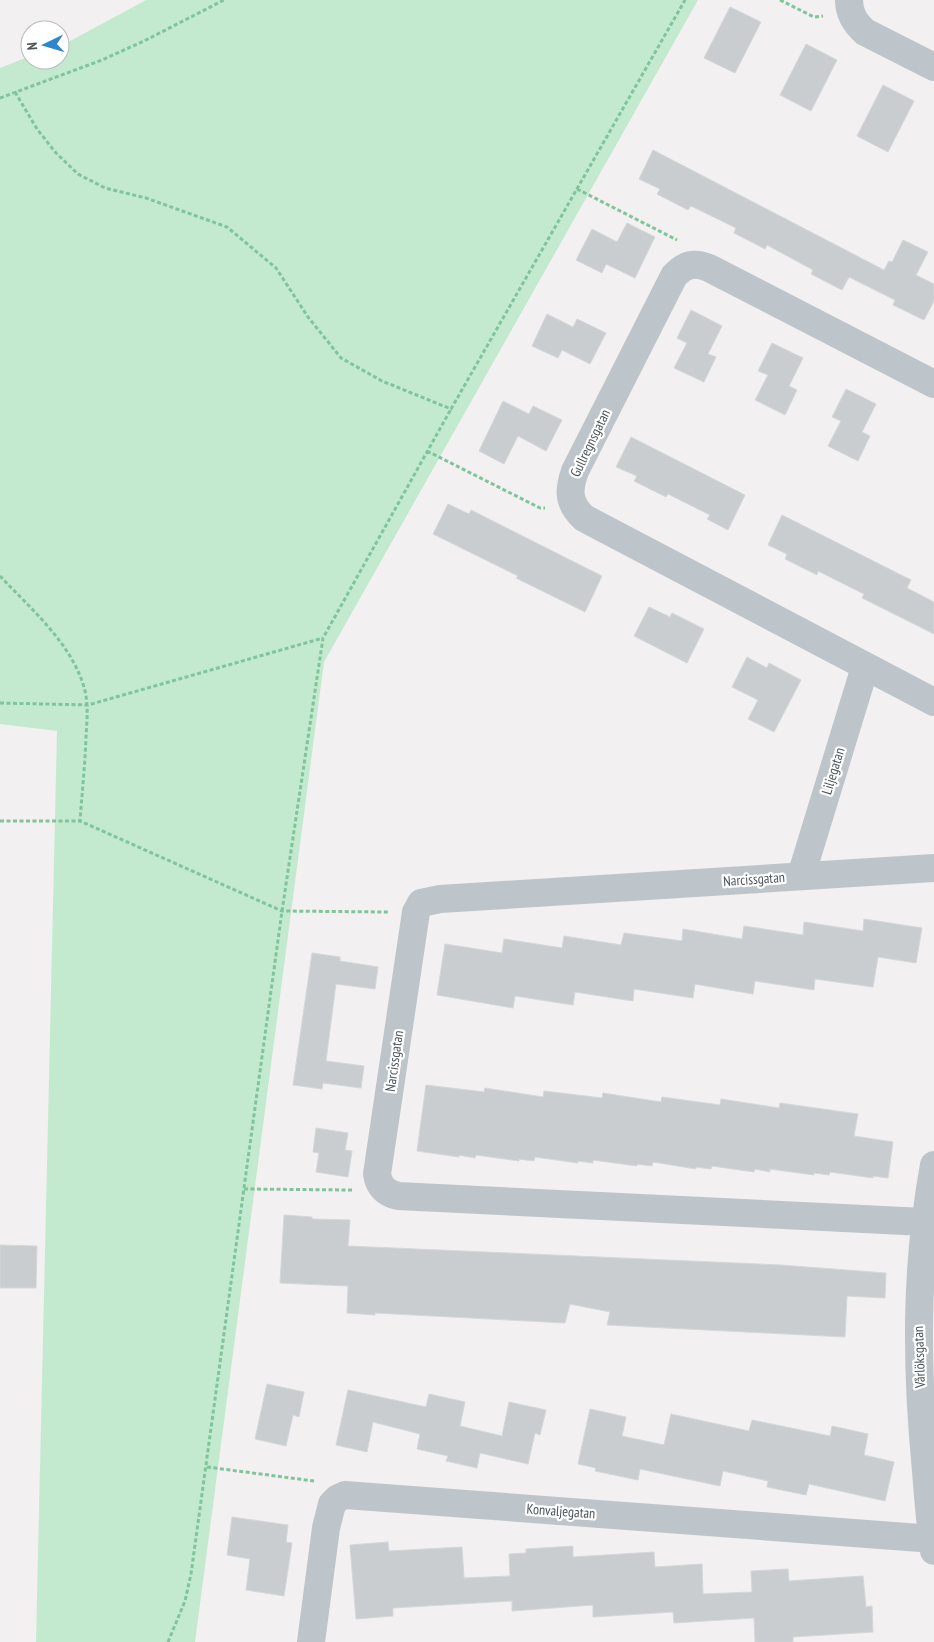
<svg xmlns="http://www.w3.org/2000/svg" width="934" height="1642" viewBox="0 0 934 1642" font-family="'PT Sans Narrow',sans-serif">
<rect width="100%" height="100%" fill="#f2f0f0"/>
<path fill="#c3eace" d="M 146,0 L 698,0 L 324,662 L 195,1642 L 36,1642 L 57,731 L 0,724 L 0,68 L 30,56 L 30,60 L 60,60 L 60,45 L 72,40 Z"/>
<path fill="#cacdd0" stroke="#d4d7da" d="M 730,7 L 761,22 L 735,73 L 704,58 Z
M 806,44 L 837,60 L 811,111 L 780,95 Z
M 883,85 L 914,101 L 888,152 L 857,136 Z
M 653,150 L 884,270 L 889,261 L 892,262 L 903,240 L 928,252 L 916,275 L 934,284 L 934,301 L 924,320 L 893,305 L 895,300 L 849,277 L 842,290 L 811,274 L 813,270 L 767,245 L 765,249 L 734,233 L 736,228 L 691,206 L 688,210 L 657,194 L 660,189 L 639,179 Z
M 627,223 L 655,237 L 635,278 L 606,264 L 602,273 L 576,260 L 592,229 L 617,242 Z
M 691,310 L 722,326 L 708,354 L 716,357 L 704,382 L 674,368 L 687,343 L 677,338 Z
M 547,314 L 573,327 L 577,319 L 606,333 L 590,364 L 562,350 L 558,358 L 532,346 Z
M 772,343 L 803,358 L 789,386 L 797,390 L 785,415 L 755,400 L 768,375 L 758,371 Z
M 846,389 L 876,404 L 862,432 L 870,436 L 858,461 L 828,446 L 841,421 L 832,417 Z
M 503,401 L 529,414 L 533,406 L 562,420 L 546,451 L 518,436 L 504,464 L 479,451 Z
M 631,437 L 745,495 L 728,530 L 707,519 L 710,515 L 668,494 L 666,497 L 634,481 L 637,476 L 616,467 Z
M 448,504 L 469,514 L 471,510 L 602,576 L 585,612 L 516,578 L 518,576 L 433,534 Z
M 782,515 L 911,580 L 907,588 L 934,602 L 934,634 L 862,598 L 864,594 L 818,571 L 817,575 L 785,559 L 787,554 L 768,545 Z
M 649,607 L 670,617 L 672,613 L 704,629 L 687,663 L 634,636 Z
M 747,657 L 767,668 L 769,663 L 801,680 L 774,732 L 748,719 L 758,700 L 732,687 Z
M 864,919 L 922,928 L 916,963 L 878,957 L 873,987 L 815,979 L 814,990 L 755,981 L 753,994 L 695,984 L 693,998 L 634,989 L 633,1001 L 575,992 L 573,1005 L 515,996 L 513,1008 L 437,995 L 445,944 L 502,953 L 504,939 L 562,948 L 564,936 L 621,945 L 624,933 L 682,941 L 683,929 L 742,939 L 744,926 L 803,935 L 804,922 L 863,931 Z
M 312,953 L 340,957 L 340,961 L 378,967 L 375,989 L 336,984 L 326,1061 L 364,1066 L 361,1088 L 323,1083 L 322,1089 L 293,1085 Z
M 426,1085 L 484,1092 L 485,1088 L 543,1097 L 544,1091 L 602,1098 L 603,1093 L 661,1102 L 662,1097 L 720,1105 L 721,1099 L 779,1108 L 780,1103 L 858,1114 L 854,1136 L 893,1142 L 888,1178 L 873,1176 L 873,1178 L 830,1172 L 829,1175 L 814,1173 L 814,1175 L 770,1169 L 770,1172 L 755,1169 L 754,1172 L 712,1166 L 711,1169 L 696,1167 L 696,1169 L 653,1162 L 652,1166 L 637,1164 L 637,1166 L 593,1160 L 593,1163 L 578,1161 L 578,1163 L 535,1157 L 534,1161 L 519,1159 L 519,1161 L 476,1155 L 475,1158 L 459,1155 L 459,1157 L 417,1151 Z
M 316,1128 L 348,1133 L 345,1150 L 352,1151 L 348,1177 L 316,1172 L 319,1153 L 313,1152 Z
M 284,1215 L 312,1217 L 312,1219 L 350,1220 L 348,1246 L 781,1265 L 886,1273 L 885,1298 L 847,1296 L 845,1337 L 607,1325 L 610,1312 L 570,1304 L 565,1323 L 375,1313 L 375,1315 L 347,1313 L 348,1286 L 280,1283 Z
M 0,1245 L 37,1246 L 36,1288 L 0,1288 Z
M 267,1384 L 304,1392 L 299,1417 L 293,1415 L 286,1446 L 255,1439 Z
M 348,1390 L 426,1407 L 429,1394 L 465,1402 L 460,1426 L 502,1436 L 509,1402 L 546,1410 L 540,1435 L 535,1433 L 528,1464 L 480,1453 L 477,1468 L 446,1461 L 448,1456 L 417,1449 L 420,1434 L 373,1422 L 367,1452 L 336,1445 Z
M 590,1409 L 626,1417 L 622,1436 L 664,1445 L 671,1414 L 749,1431 L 752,1420 L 830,1436 L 832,1426 L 868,1434 L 864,1455 L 894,1462 L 885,1501 L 809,1484 L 806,1495 L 767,1487 L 768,1481 L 723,1471 L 720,1486 L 640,1469 L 638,1480 L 595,1471 L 596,1468 L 578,1464 Z
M 232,1517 L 288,1525 L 286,1542 L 292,1543 L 284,1596 L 246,1590 L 250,1559 L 227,1555 Z
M 388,1542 L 389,1551 L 462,1547 L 464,1578 L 510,1576 L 509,1554 L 526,1553 L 526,1549 L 573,1546 L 573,1557 L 654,1552 L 655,1567 L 702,1564 L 703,1594 L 752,1592 L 751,1571 L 788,1569 L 789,1581 L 863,1576 L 866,1607 L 872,1606 L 873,1632 L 793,1637 L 793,1642 L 755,1642 L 754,1618 L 674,1623 L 673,1612 L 593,1617 L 593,1605 L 512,1611 L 512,1601 L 393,1608 L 393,1616 L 356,1619 L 350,1545 Z"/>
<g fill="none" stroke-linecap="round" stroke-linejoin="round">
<path stroke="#7fc49a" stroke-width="3" stroke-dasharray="4 2.5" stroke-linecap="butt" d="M 780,0 L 814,17 L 823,16
M 15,92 L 37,129 L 56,153 L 78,174 L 105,188 L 146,198 L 227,227 L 276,268 L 308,317 L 341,358 L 382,381 L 451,409 L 685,0
M 0,98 L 102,60 L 144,41 L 224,0
M 577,189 L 677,240
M 427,451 L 540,508 L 545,508
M 0,576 C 30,608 69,641 83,684 C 89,701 87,719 86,737 C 85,765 82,793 80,821 L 282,911 L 388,912
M 0,703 L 88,705 L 323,638
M 0,821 L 80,821
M 244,1189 L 352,1190
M 207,1467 L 314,1481
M 168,1642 L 185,1601 L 191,1574 L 282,911 L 323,638 L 451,409"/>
<path stroke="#bdc5cb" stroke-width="28" d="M 849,0 C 849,14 855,23 865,32 L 934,67
M 934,384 L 709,268 C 694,262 685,264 674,276 L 575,471 C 568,491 568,503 584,518 L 934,702
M 934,868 L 440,899 L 421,903 L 416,912 L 377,1174 C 379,1187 386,1193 398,1196 L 924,1222 L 934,1221
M 801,876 L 865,667
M 934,1165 C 915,1268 916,1367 926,1471 C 928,1498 930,1524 934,1551
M 311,1642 L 326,1528 L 332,1504 L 338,1498 L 345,1495 L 934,1539"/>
</g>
<g text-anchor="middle" stroke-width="4.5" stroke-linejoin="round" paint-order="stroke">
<g font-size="14" fill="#4a555b" stroke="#fff">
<text transform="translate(590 443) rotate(-64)" y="5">Gullregnsgatan</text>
<text transform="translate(833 771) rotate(-73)" y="5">Liljegatan</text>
<text transform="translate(754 879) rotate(-4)" y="5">Narcissgatan</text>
<text transform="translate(394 1061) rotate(-82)" y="5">Narcissgatan</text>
<text transform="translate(919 1357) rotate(-92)" y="5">Vårlöksgatan</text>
<text transform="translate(561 1511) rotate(4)" y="5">Konvaljegatan</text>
</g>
</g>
<g transform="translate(45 45) rotate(265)"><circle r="24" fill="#ffffff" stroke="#b7bbbd"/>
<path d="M0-4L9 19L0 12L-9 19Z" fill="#2e86cd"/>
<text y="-8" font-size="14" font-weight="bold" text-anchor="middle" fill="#4a555b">N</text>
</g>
</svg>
